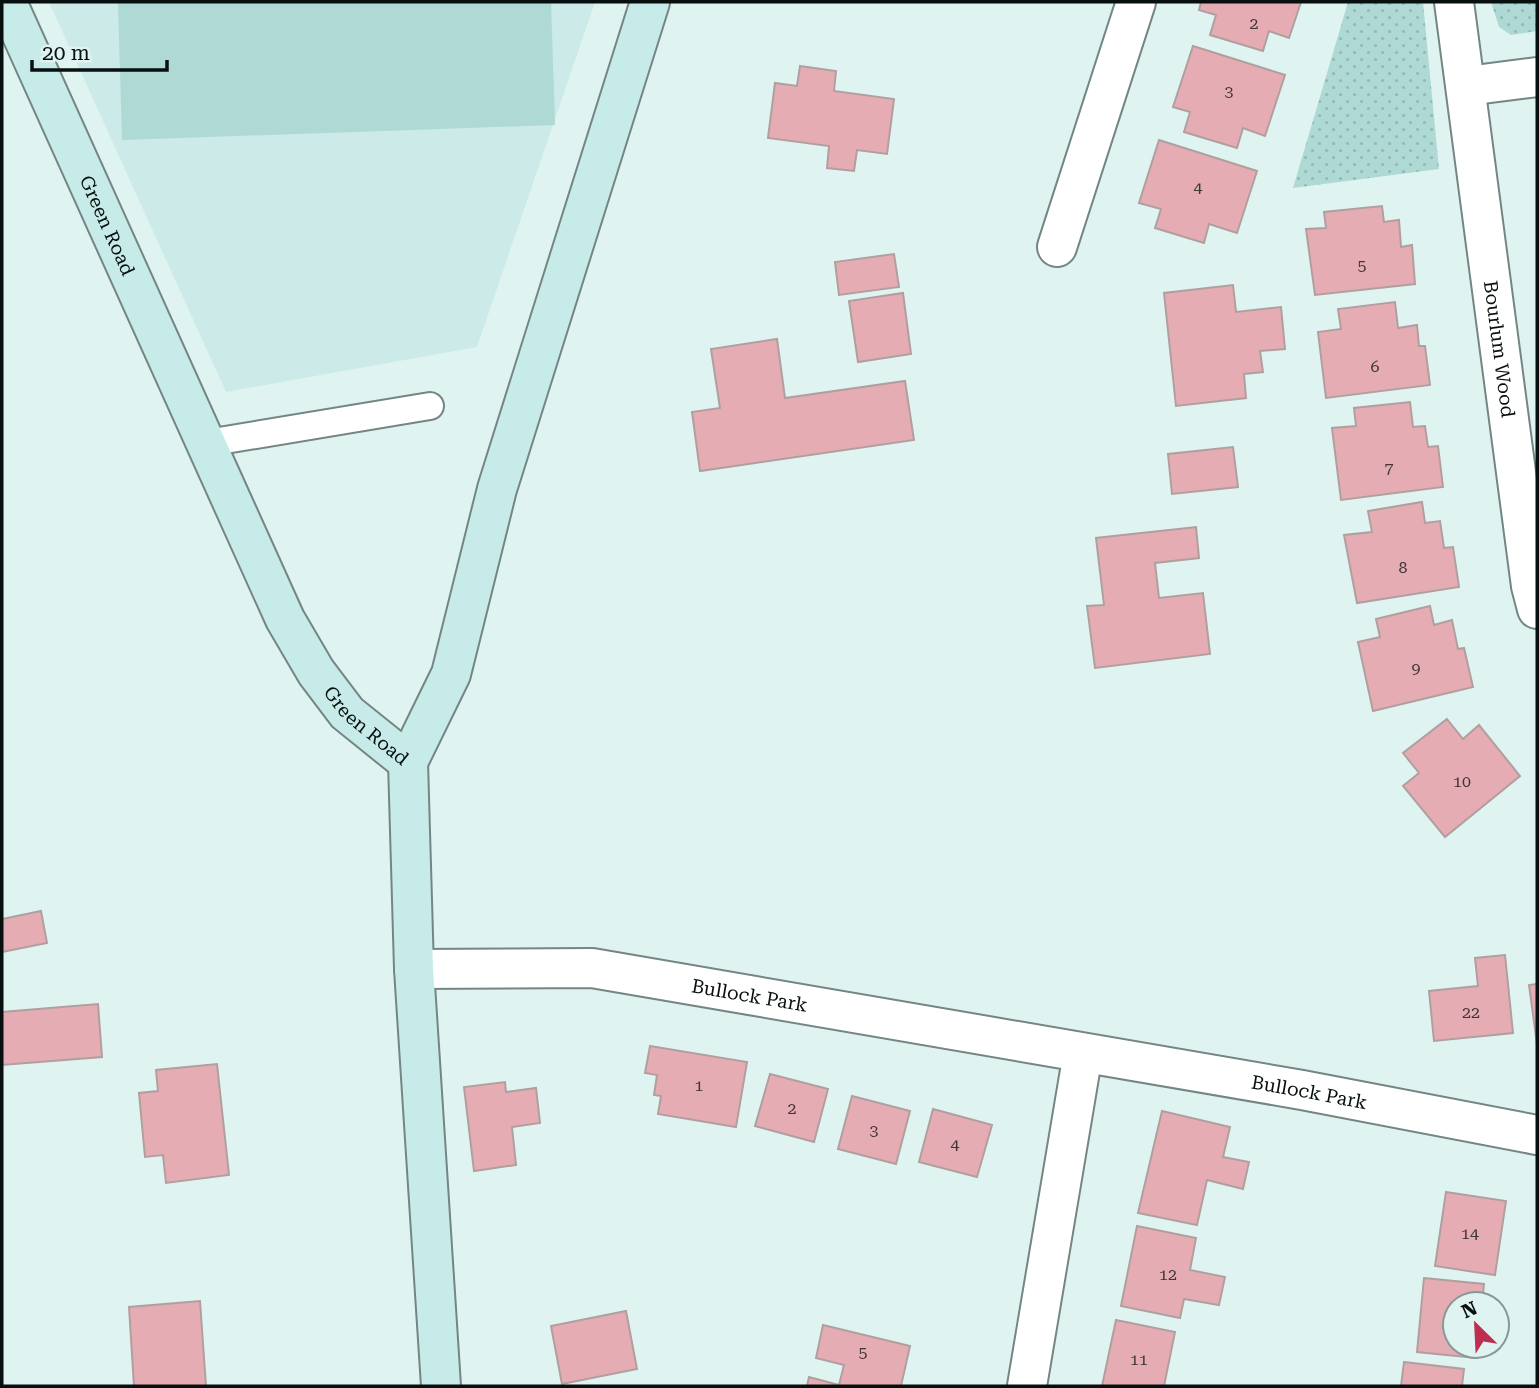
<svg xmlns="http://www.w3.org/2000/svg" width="1539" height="1388" viewBox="0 0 1539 1388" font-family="'Roboto Serif',serif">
<defs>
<pattern id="grass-dots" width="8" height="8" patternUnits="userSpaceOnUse" patternTransform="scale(1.75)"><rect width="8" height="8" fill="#afd9d5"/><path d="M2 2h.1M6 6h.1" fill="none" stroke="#95b9b6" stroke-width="1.8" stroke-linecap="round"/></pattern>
</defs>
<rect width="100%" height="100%" fill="#dff4f1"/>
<path fill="#cceae7" d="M 49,2 L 595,2 L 477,347 L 226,392 Z"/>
<path fill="url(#grass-dots)" d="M 1348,2 L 1423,2 L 1439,169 L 1293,188 Z
M 1491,2 L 1537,2 L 1537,31 L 1511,35 L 1499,27 Z"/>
<path fill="#afd9d5" d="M 118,2 L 551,2 L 555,125 L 122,140 Z"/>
<path fill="#e5adb3" stroke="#b19fa0" stroke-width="2" d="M 1201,2 L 1301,2 L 1289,38 L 1269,31 L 1263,51 L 1210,35 L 1216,15 L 1199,10 Z
M 1193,46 L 1285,75 L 1265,136 L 1243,128 L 1237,148 L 1184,132 L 1190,112 L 1173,107 Z
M 800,66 L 836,71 L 834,91 L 894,99 L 887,154 L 857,150 L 854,171 L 827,168 L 829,146 L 768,138 L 775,83 L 797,86 Z
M 1159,140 L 1257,171 L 1237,233 L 1209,224 L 1204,243 L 1155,228 L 1161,209 L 1139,203 Z
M 1382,206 L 1384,222 L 1399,220 L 1401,247 L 1412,245 L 1415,284 L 1315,295 L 1306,229 L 1326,228 L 1324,212 Z
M 894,254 L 899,287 L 839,295 L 835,262 Z
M 1233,285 L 1236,312 L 1281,307 L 1285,349 L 1260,351 L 1263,372 L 1244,374 L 1246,398 L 1176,406 L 1164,293 Z
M 903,293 L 911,354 L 858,362 L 849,301 Z
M 1395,302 L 1398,328 L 1417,325 L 1419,346 L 1425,346 L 1430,385 L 1326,398 L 1318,332 L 1341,329 L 1338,309 Z
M 777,339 L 785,398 L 905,381 L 914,440 L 700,471 L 692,412 L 720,408 L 711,349 Z
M 1410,402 L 1413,427 L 1425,426 L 1428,447 L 1438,446 L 1443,487 L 1341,500 L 1332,428 L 1356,426 L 1354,408 Z
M 1233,447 L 1238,487 L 1172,494 L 1168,454 Z
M 1422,502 L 1425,523 L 1440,521 L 1444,548 L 1453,547 L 1459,587 L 1357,603 L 1344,535 L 1372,532 L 1368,511 Z
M 1196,527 L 1199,558 L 1155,563 L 1159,598 L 1203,593 L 1210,654 L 1095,668 L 1087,606 L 1104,605 L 1096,538 Z
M 1430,606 L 1434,625 L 1452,620 L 1458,649 L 1464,648 L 1473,687 L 1373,711 L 1358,642 L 1380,637 L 1376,619 Z
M 1447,719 L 1463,739 L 1479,725 L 1520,776 L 1445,837 L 1403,786 L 1419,773 L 1403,753 Z
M 41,911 L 47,943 L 2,952 L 2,919 Z
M 1505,955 L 1513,1033 L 1434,1041 L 1429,991 L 1478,986 L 1475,958 Z
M 1537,984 L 1537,1044 L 1529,985 Z
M 98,1004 L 102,1057 L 2,1065 L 2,1012 Z
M 650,1046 L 747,1062 L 736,1127 L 658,1114 L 661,1096 L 654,1095 L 657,1075 L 645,1073 Z
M 217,1064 L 229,1175 L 166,1183 L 163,1155 L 145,1157 L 139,1093 L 158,1091 L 156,1070 Z
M 770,1074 L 828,1089 L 814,1142 L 755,1126 Z
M 505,1082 L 506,1092 L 536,1088 L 540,1123 L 512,1127 L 516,1165 L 474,1171 L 464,1087 Z
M 852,1096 L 910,1111 L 896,1164 L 838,1149 Z
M 933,1109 L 992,1125 L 977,1177 L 919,1162 Z
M 1162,1111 L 1230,1127 L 1223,1157 L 1249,1162 L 1243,1189 L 1207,1180 L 1197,1225 L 1138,1213 Z
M 1446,1192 L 1506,1201 L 1495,1275 L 1435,1266 Z
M 1137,1226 L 1196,1238 L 1190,1270 L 1225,1277 L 1219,1305 L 1184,1299 L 1180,1318 L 1121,1306 Z
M 1424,1278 L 1484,1284 L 1482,1304 L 1455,1304 L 1455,1346 L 1477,1346 L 1476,1358 L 1417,1352 Z
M 200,1301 L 206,1386 L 134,1386 L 129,1307 Z
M 626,1311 L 637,1369 L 562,1384 L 551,1326 Z
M 1116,1320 L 1175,1332 L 1164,1386 L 1102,1386 Z
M 823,1325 L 910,1346 L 901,1386 L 807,1386 L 809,1377 L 839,1385 L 844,1365 L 816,1358 Z
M 1404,1362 L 1464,1369 L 1462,1386 L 1401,1386 Z"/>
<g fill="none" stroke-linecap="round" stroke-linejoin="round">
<defs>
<path id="lane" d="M 207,443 L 430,406"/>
<g id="street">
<path id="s1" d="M 1454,2 L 1531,586 L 1537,609"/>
<path d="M 1467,86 L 1537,77"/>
<path d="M 1057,247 L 1136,2"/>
<path id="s2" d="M 414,969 L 592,968 L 1302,1090 L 1537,1135"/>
<path d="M 1027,1386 L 1083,1053"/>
</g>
<g id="secondary">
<path id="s3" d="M 7,2 L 285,619 L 316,672 L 347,713 L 408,762"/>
<path d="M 441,1386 L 414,969 L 408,762 L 451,674 L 497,489 L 650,2"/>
</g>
</defs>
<use href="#lane" stroke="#748684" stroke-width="30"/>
<use href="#street" stroke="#748684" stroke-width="42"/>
<use href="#secondary" stroke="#748684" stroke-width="42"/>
<use href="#lane" stroke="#fff" stroke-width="26"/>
<use href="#street" stroke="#fff" stroke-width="38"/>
<use href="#secondary" stroke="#c7ebe8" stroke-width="38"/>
</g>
<g text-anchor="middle" stroke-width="7" stroke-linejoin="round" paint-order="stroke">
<g font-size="16" fill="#3f3638">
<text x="1254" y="29">2</text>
<text x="1229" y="97">3</text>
<text x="1198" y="193">4</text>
<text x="1362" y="271">5</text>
<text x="1375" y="372">6</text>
<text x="1389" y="473">7</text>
<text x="1403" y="573">8</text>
<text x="1416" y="674">9</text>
<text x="1462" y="787">10</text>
<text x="1471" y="1018">22</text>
<text x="699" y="1091">1</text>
<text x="792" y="1114">2</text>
<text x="874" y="1136">3</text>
<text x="955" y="1150">4</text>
<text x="1470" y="1239">14</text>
<text x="1168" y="1280">12</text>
<text x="863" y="1358">5</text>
<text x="1139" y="1365">11</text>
</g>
<g font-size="19" fill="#080f0f" stroke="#dff4f1">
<text dy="7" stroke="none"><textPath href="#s3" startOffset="245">Green Road</textPath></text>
<text dy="7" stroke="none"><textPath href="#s1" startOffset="350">Bourlum Wood</textPath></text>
<text dy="7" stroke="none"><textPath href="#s3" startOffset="812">Green Road</textPath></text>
<text dy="7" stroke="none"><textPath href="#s2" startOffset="338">Bullock Park</textPath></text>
<text dy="7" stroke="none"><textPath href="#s2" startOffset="906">Bullock Park</textPath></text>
</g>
</g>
<rect width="1539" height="1388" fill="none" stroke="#080f0f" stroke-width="7"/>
<g transform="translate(1476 1325) rotate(336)"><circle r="33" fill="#dff4f1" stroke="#899897" stroke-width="2"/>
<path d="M0-5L12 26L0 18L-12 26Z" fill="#be2e51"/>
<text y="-10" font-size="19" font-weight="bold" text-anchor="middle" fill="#080f0f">N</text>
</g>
<path d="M32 60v10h135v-10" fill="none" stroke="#080f0f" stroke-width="3.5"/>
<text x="42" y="60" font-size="21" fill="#080f0f" stroke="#dff4f1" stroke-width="5" paint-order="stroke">20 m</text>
</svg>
